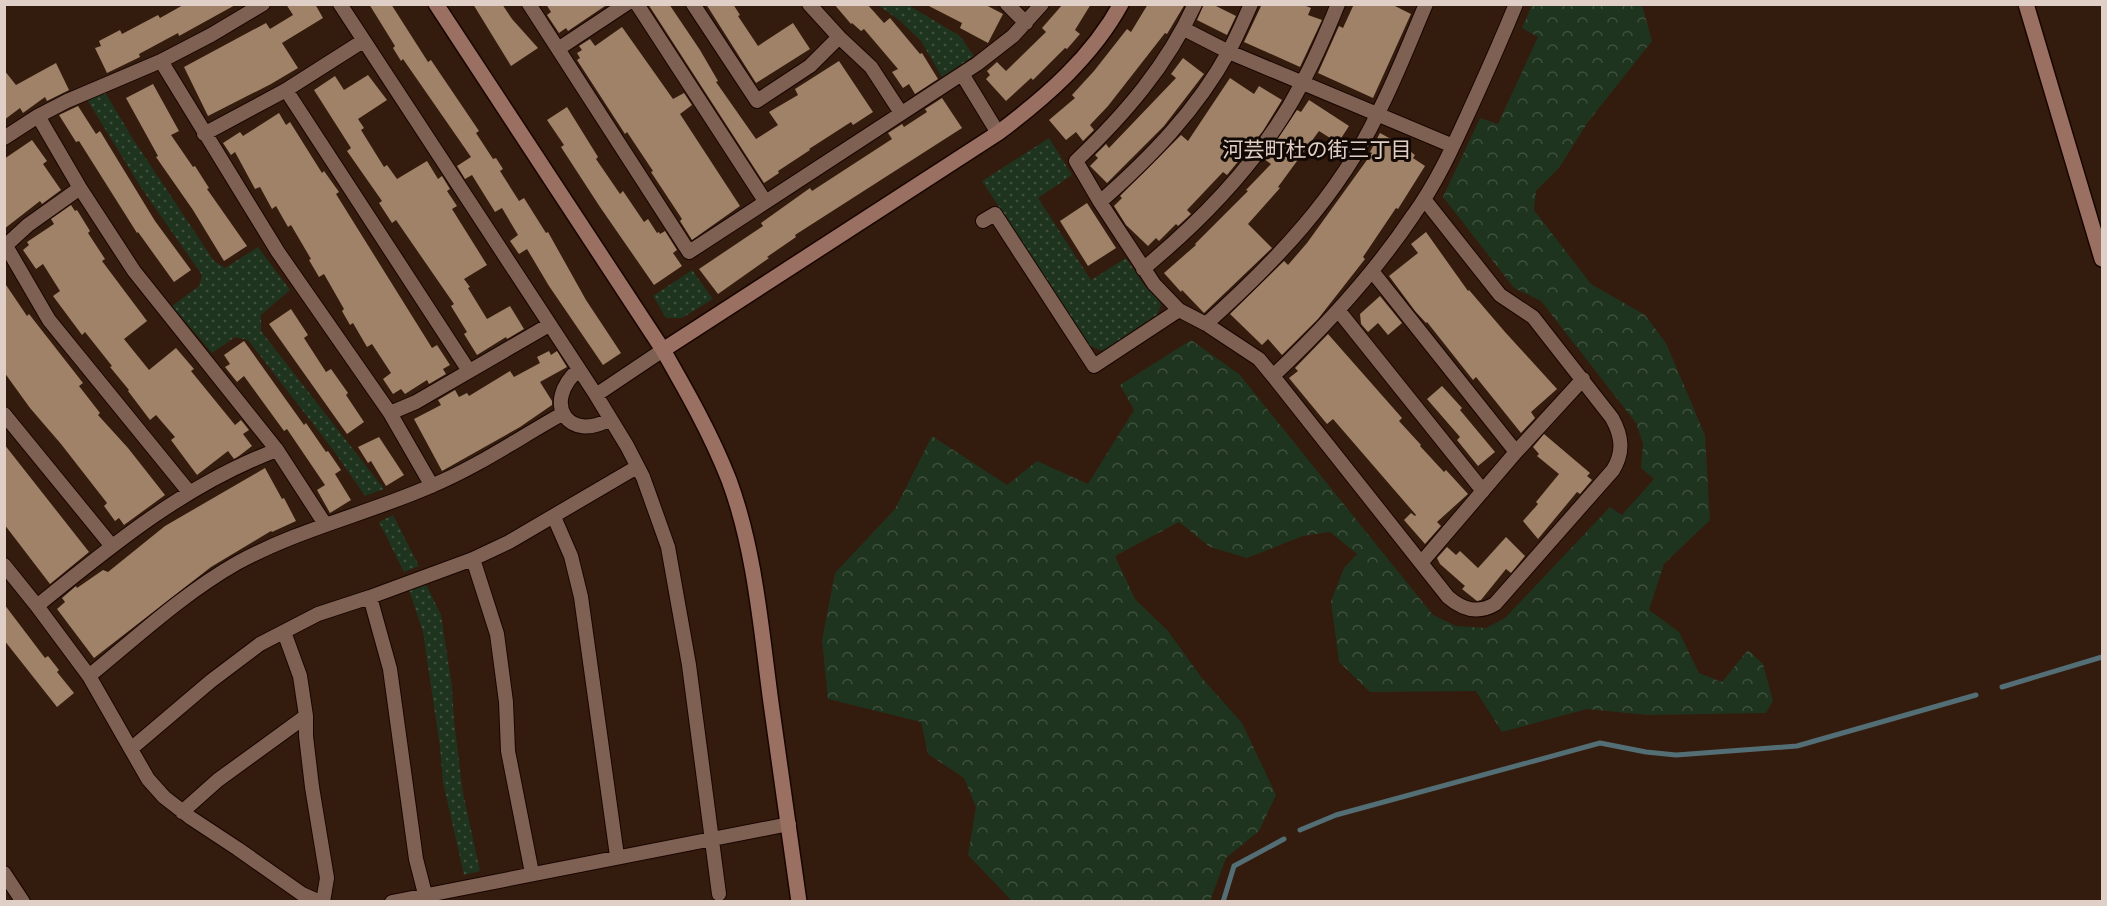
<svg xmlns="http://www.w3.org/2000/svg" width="2107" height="906" viewBox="0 0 2107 906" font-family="Karla,'Noto Sans JP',sans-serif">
<defs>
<pattern id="forest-crowns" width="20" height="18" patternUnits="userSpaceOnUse" patternTransform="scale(1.5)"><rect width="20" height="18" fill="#1f341e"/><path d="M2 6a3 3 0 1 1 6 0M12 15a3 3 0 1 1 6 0" fill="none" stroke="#3f503d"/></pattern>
<pattern id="park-dots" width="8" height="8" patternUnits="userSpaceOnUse" patternTransform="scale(1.5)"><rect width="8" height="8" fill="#1f341e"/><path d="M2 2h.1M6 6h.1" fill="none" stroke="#3f503d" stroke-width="1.8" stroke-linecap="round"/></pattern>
</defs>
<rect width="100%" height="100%" fill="#331b0e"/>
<path fill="url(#forest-crowns)" d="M 1532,5 L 1642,5 L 1652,41 L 1588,122 L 1559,168 L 1536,191 L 1534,210 L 1591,284 L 1645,315 L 1666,343 L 1705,435 L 1710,520 L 1664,564 L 1649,610 L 1679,632 L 1699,673 L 1722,682 L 1748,650 L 1763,664 L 1773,701 L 1766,713 L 1648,715 L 1587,709 L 1502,732 L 1476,691 L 1370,692 L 1339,662 L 1331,601 L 1344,568 L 1357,554 L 1330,532 L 1303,536 L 1247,558 L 1210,547 L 1179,522 L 1115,556 L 1135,599 L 1168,631 L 1201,677 L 1242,723 L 1276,795 L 1259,831 L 1226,858 L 1210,901 L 1012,901 L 968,855 L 976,807 L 964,778 L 928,754 L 921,722 L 828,699 L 822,640 L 835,573 L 895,509 L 932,436 L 1007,485 L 1037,461 L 1088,484 L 1134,410 L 1120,385 L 1191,340 L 1239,374 L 1433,615 L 1456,626 L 1486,628 L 1505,618 L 1610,507 L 1622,515 L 1654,479 L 1641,468 L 1643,444 L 1636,423 L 1541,301 L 1514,288 L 1443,197 L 1480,118 L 1498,124 L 1538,37 L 1522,28 Z"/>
<path fill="url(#park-dots)" d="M 878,5 L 908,5 L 960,36 L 974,56 L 942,77 L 921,41 L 899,20 Z
M 103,89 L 133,139 L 214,261 L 225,268 L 258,247 L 290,290 L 261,315 L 261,331 L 384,489 L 365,496 L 334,451 L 248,340 L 235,337 L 212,353 L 172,306 L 199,286 L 202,275 L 142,189 L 86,98 Z
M 1049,138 L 1072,175 L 1038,198 L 1091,280 L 1126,258 L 1145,286 L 1158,298 L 1161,305 L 1157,315 L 1103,351 L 1090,346 L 982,181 Z
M 692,270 L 713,299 L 682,318 L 666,318 L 653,296 Z
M 393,515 L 419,566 L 404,572 L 379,522 Z
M 424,580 L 441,615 L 452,687 L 454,721 L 463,793 L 480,871 L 464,875 L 443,782 L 440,747 L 423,632 L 408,587 Z"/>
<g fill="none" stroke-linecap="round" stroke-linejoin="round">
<path stroke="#536e74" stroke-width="5" d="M 2002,687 L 2102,657
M 1300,830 L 1336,815 L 1600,743 L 1646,752 L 1676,755 L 1797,746 L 1976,695
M 1223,902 L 1234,866 L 1284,839"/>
</g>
<path fill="#9f8267" d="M 185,4 L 237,4 L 179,36 L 178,33 L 139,54 L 140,57 L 107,73 L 95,48 L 101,46 L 99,41 L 120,30 L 122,34 L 158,15 L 160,18 Z
M 286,4 L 315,4 L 323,18 L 282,43 L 298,68 L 271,84 L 208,116 L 184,67 L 266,23 L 270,29 L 293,15 Z
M 369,4 L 391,4 L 428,62 L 431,60 L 479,131 L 476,133 L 493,159 L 496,158 L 503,169 L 500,171 L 519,201 L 524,198 L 546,233 L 548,232 L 586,300 L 621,353 L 603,365 L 549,286 L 527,249 L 519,254 L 510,241 L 518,235 L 502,208 L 495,212 L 472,175 L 465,179 L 457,166 L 471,157 L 403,59 L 401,61 L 393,48 L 395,46 Z
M 473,4 L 502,4 L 512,19 L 538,48 L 511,66 Z
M 546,4 L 608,4 L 568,31 L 566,28 L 559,33 L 547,15 L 551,12 Z
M 648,4 L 669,4 L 700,50 L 718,81 L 716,82 L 756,139 L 778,125 L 769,112 L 798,95 L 795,89 L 839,61 L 873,112 L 853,125 L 851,122 L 809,149 L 810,150 L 778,171 L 779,173 L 764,183 Z
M 706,4 L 733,4 L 740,15 L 738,16 L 758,46 L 793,23 L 810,49 L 756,83 Z
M 834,4 L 867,4 L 884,23 L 890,18 L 920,54 L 922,53 L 938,79 L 915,94 L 909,84 L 903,88 L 892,72 L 898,69 L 864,29 L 861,31 L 852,23 L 851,24 Z
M 925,4 L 984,4 L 1003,14 L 988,43 L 960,28 L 962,23 Z
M 1063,4 L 1091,4 L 1075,30 L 1080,34 L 1067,49 L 1065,48 L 1033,80 L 1031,78 L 1006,101 L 986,79 L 990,75 L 987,71 L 997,62 L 1006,71 L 1046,32 L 1042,28 Z
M 1148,4 L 1185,4 L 1167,34 L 1165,33 L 1108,106 L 1090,125 L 1094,130 L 1083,141 L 1076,132 L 1066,140 L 1049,120 L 1075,98 L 1072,95 L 1094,71 L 1127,29 L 1131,32 Z
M 1204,4 L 1212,4 L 1236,16 L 1227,35 L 1197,20 Z
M 1262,4 L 1301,4 L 1311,8 L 1308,15 L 1322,20 L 1300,67 L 1244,42 Z
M 1354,4 L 1391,4 L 1411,14 L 1373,98 L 1318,73 L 1339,26 L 1343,28 Z
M 622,27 L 673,99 L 684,93 L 692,105 L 680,114 L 740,206 L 692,240 L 680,221 L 682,219 L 651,172 L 653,171 L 627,132 L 625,134 L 577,60 L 580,58 L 577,53 L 582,50 L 579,46 L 590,39 L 595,46 Z
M 1183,58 L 1204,74 L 1164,126 L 1107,183 L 1090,166 L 1098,158 L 1095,155 L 1106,144 L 1109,148 L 1176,78 L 1171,74 Z
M 56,63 L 69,90 L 47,101 L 45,97 L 23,113 L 20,108 L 4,120 L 4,70 L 16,85 Z
M 368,75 L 387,100 L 358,119 L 364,128 L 361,130 L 384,167 L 387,165 L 397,179 L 427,161 L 438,179 L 442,176 L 450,189 L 447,191 L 457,206 L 452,209 L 487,265 L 464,279 L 470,287 L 468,288 L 487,319 L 510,306 L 524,329 L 507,339 L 506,337 L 477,355 L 464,334 L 467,332 L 451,306 L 454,304 L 396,220 L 392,223 L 379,203 L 382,201 L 347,151 L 351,148 L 314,90 L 335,76 L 344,90 Z
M 1230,78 L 1254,94 L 1259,86 L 1282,100 L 1263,131 L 1227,175 L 1223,172 L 1187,210 L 1191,214 L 1178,226 L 1176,224 L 1159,241 L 1156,238 L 1148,246 L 1126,225 L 1114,206 L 1122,198 L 1120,196 L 1181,135 L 1188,141 Z
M 153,84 L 179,131 L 171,135 L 193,167 L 195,166 L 209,188 L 207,189 L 247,246 L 224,261 L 193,210 L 156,157 L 158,156 L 126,98 Z
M 942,98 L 962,128 L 795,235 L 796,237 L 767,257 L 769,258 L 718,294 L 699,269 L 763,226 L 761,223 L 810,188 L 812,191 L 892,139 L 888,133 L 902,124 L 904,127 L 927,112 L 925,109 Z
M 1309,100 L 1349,126 L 1338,143 L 1319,131 L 1278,187 L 1280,188 L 1248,224 L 1272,248 L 1204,313 L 1182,290 L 1181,292 L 1164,273 L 1196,245 L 1195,244 L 1248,191 L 1246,190 L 1271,164 L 1264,159 L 1297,110 L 1301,112 Z
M 78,106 L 96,134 L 100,131 L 155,221 L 191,270 L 174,282 L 138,232 L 137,233 L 79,141 L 76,142 L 59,115 Z
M 567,107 L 598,157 L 596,159 L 620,194 L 623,191 L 644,222 L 648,219 L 657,233 L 659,232 L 660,234 L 665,231 L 677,250 L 673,253 L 682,266 L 654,285 L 600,207 L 561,147 L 564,145 L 547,120 Z
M 279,113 L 286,125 L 290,122 L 322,173 L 324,171 L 339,192 L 336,194 L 432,348 L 437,345 L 450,365 L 443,369 L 446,374 L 429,384 L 427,380 L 405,394 L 401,389 L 393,394 L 383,379 L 391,373 L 372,344 L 367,347 L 353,323 L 350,325 L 342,311 L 344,309 L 324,274 L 319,277 L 309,260 L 311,259 L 291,225 L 288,227 L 276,206 L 272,209 L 260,187 L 255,189 L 235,152 L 231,155 L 223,143 L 240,132 L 243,136 Z
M 1380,133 L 1402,145 L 1415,155 L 1413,158 L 1425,166 L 1398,209 L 1396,208 L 1363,257 L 1365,259 L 1318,319 L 1282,355 L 1268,339 L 1262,345 L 1230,314 L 1284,261 L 1288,265 L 1307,243 L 1372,153 L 1370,152 Z
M 32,140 L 47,161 L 43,164 L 61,190 L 42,204 L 40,201 L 4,229 L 4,159 Z
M 1087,203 L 1116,248 L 1088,266 L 1060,221 Z
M 71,205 L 75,211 L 77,210 L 90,231 L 88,233 L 105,259 L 102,261 L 147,321 L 124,339 L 149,370 L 176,348 L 194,369 L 191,371 L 235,425 L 241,420 L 249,430 L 243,434 L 252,446 L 239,456 L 234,459 L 228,451 L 197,475 L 171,440 L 175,437 L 156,415 L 150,420 L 128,391 L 129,390 L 110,367 L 112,366 L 85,332 L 82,335 L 53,296 L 60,291 L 43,264 L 36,269 L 23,250 L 29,245 L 27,242 L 54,224 L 51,219 Z
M 1426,232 L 1468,291 L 1469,290 L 1505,332 L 1557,389 L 1531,412 L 1535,418 L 1521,433 L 1476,377 L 1473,380 L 1427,322 L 1426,323 L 1415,311 L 1389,276 L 1418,253 L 1411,244 Z
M 4,282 L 27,316 L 29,314 L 83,383 L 79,386 L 100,413 L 98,415 L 128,448 L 165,495 L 124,525 L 119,518 L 115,521 L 104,506 L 107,503 L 61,444 L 30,408 L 4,372 Z
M 1380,296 L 1402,323 L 1388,335 L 1378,323 L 1368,332 L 1361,324 L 1360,314 Z
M 291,309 L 308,335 L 304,338 L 326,372 L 331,369 L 348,393 L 346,395 L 364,422 L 347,434 L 269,324 Z
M 1328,334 L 1402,418 L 1399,421 L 1421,445 L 1420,446 L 1444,472 L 1446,470 L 1468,494 L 1437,522 L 1441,526 L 1425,544 L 1404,520 L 1411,513 L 1415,516 L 1416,515 L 1333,419 L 1327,424 L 1289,378 L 1298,371 L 1295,368 Z
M 244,341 L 304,425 L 306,423 L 326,452 L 328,451 L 341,470 L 335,474 L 351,500 L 330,513 L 317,490 L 325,485 L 287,429 L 284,431 L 244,376 L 237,382 L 225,367 L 230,364 L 224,355 Z
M 549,351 L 551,355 L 557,351 L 567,367 L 540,382 L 552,401 L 552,405 L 520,427 L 442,471 L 414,419 L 441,405 L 438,400 L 455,390 L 459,397 L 467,393 L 469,396 L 510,371 L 514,377 L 540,363 L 537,357 Z
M 1442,386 L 1462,408 L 1460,410 L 1495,452 L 1478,466 L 1457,440 L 1460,437 L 1427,399 Z
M 1544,434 L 1590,473 L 1587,476 L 1592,480 L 1580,494 L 1577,492 L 1538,539 L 1523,521 L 1538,504 L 1536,502 L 1559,474 L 1537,456 L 1539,454 L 1533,447 Z
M 379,437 L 404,475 L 386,486 L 371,461 L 368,463 L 358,447 Z
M 4,444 L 89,552 L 50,584 L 4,524 Z
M 265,468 L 282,499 L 284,498 L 296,521 L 272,532 L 271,531 L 211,567 L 94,658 L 57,609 L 65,602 L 62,598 L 76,586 L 77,588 L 103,570 L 108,572 L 165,526 Z
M 1506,537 L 1525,556 L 1511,573 L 1506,569 L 1481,600 L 1477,601 L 1462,589 L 1465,586 L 1440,564 L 1437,558 L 1447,547 L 1456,555 L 1460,551 L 1478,568 Z
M 4,604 L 45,658 L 48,656 L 59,670 L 57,672 L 74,693 L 57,707 L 4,640 Z"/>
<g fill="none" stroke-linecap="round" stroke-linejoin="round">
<defs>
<path id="street" d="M 340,4 L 596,395 L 627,446 L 643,477 L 668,547 L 689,665 L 719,894
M 529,4 L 689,252 L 977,64 L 1013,36 L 1042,4
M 637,4 L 765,201
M 693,4 L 757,101 L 810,66 L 839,37
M 809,4 L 839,37 L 871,67 L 901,113
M 1007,4 L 1026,23
M 1195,4 C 1167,66 1124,115 1076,161 L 1100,202 L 1154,284 L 1179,310 L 1206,324 L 1259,359 L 1273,376 C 1325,327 1374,274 1414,214 C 1438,181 1455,142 1472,105 C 1487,72 1502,38 1516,4
M 1184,29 L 1229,52 L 1453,146
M 558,49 L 626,4
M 161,61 L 278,252 L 390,413 L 432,486
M 962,74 L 998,133
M 286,90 L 469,371
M 38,116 L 80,188
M 204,134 L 286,90 L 363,41
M 4,138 L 38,116 L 67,101 L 161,61 L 211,35 L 263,4
M 1100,202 C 1150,158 1197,110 1229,51 C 1237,36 1244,20 1251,4
M 983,221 L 995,214 L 1094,366 L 1179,310
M 6,246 L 49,320 L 189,492
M 4,247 L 28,225 L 80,188 L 134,271 L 277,450
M 1143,269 C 1206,217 1264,157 1302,83 C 1316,58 1327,31 1338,4
M 1372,271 L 1516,452
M 1338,310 L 1483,491
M 1206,324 C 1274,263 1338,197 1378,113 C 1396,78 1410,41 1426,4
M 579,369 C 540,404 570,443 610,419
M 1273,376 L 1448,597 C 1463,610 1478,614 1495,604 L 1613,470 C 1624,452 1622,436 1612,418 L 1533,317 L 1500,295 L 1424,199
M 596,395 L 663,350
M 390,413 L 416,402 L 549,325
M 4,414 L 111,545
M 554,517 L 571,556 L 581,597 L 617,856
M 325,524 L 277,450 C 186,484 112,545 37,606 L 89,676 C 137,637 184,593 237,563 C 299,529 367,514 431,486 C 477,467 519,438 562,414
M 473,559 L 497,634 L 506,702 L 508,751 L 532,873
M 1421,563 L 1516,452 L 1583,379
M 4,565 L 37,606
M 370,597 L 390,669 L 416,859 L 425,894 L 424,901
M 284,632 L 300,676 L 306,716 L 306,736 L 312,787 L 327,878 L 323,902
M 89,676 L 148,779 L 164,797 L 191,818 L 238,849 L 302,894 L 320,902
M 132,748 L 211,681 L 260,644 L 318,614 L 370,597 L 473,559 L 509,542 L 637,467
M 182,812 L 218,780 L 306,716
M 4,873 L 23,902
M 392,902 L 789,824"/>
<path id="secondary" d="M 436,4 L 663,350 L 998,133 C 1046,97 1092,57 1121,4
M 2026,4 L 2102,259
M 663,350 C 687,392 711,434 729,480 C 755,550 761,629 771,703 C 780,769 790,835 799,902"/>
</defs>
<use href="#street" stroke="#190500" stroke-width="16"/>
<use href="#secondary" stroke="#190500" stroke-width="18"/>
<use href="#street" stroke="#7e6153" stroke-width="14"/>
<use href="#secondary" stroke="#9a7062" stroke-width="15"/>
</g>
<g text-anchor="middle" stroke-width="6" stroke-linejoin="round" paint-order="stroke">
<g font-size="21" fill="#e0cfc7" stroke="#130904">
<text x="1317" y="157">河芸町杜の街三丁目</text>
</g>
</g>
<rect width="2107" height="906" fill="none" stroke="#e0cfc7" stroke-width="12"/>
</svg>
